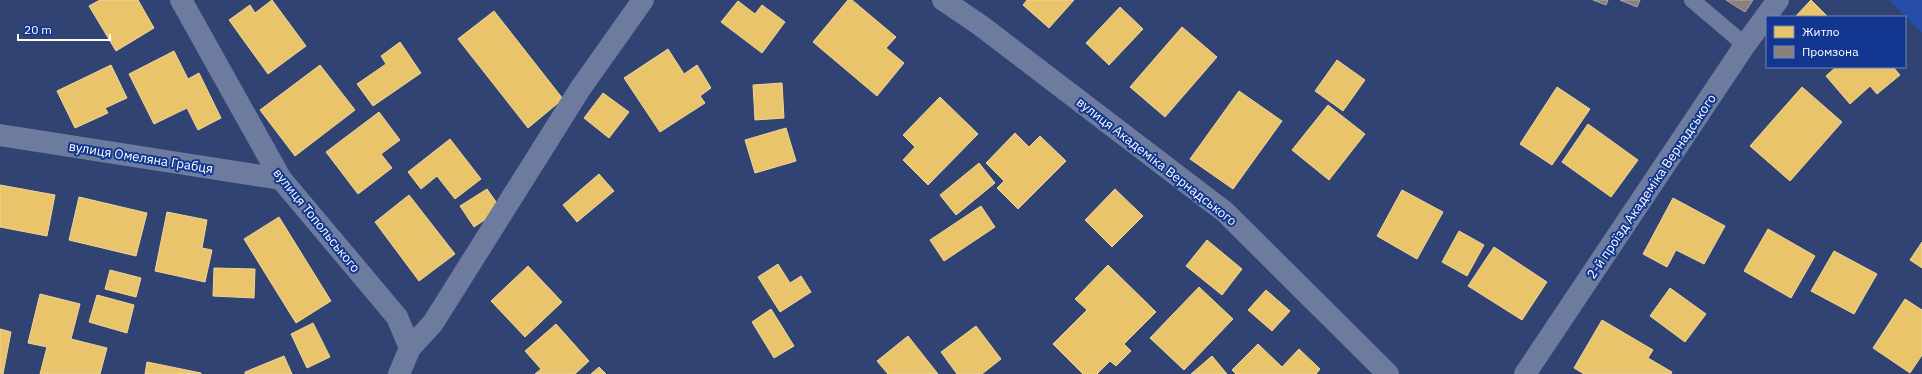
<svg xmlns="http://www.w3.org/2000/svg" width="1922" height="374" viewBox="0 0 1922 374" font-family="'IBM Plex Sans',sans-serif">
<rect width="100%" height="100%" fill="#304373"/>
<path fill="#264da7" d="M 1889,0 L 1922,0 L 1922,33 Z"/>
<path fill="#e9c46a" stroke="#f0d697" d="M 100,0 L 138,0 L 154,28 L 116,51 L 89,6 Z
M 272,0 L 306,46 L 268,74 L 229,20 L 250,5 L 255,13 Z
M 848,0 L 852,0 L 896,37 L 886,48 L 904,63 L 877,96 L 813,42 Z
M 1027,0 L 1074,0 L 1049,28 L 1023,5 Z
M 1811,0 L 1828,17 L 1795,17 Z
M 738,1 L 755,14 L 762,5 L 785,22 L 762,53 L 721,22 Z
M 1120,7 L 1143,29 L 1109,65 L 1086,43 Z
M 494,11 L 563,99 L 528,128 L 458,39 Z
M 1182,27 L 1217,57 L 1165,117 L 1130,87 Z
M 400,42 L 421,73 L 373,106 L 357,84 L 386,64 L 381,56 Z
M 668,49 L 684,74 L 697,65 L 711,88 L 700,96 L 705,103 L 660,132 L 624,78 Z
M 174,51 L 188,79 L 199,73 L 221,118 L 198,130 L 187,108 L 154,124 L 129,74 Z
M 1337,60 L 1365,80 L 1343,111 L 1315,91 Z
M 111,65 L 127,98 L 105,108 L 108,113 L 75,128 L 57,91 Z
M 320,65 L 355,110 L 295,156 L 260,110 Z
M 1836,67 L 1893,67 L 1900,75 L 1877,94 L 1870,86 L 1850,104 L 1826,76 Z
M 782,83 L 784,118 L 755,120 L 753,85 Z
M 1557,87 L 1590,109 L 1552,165 L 1520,144 Z
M 1802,87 L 1842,122 L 1790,181 L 1750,146 Z
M 1239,91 L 1282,121 L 1233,189 L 1190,159 Z
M 603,93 L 629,112 L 609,138 L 584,118 Z
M 940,97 L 978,134 L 928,185 L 903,160 L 915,147 L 903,135 Z
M 1328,105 L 1365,134 L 1329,180 L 1292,150 Z
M 379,112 L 400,140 L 381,154 L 392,168 L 358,194 L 326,152 Z
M 1588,124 L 1638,160 L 1611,197 L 1562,162 Z
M 786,128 L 796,161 L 755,173 L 745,140 Z
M 1015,133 L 1029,147 L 1040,136 L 1066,161 L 1018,209 L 997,188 L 1004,181 L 986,163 Z
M 450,139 L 481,179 L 455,199 L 437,176 L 421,189 L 408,172 Z
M 979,163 L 995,183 L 956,215 L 940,195 Z
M 599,174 L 614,191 L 577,222 L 563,205 Z
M 0,185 L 55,195 L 47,236 L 0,227 Z
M 487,189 L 501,209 L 474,227 L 460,206 Z
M 1115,189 L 1143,216 L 1112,247 L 1085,220 Z
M 1402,190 L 1443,212 L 1417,259 L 1377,236 Z
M 409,195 L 455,254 L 419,281 L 375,222 Z
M 79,197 L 147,213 L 136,256 L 69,240 Z
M 1673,198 L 1725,226 L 1704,264 L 1676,250 L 1667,267 L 1643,254 Z
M 981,206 L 995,227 L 944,261 L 930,240 Z
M 167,212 L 207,220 L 202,248 L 212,250 L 205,282 L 155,271 Z
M 279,217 L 331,301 L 296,323 L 244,239 Z
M 1768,229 L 1815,256 L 1791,298 L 1744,271 Z
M 1459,231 L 1484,245 L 1467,276 L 1442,262 Z
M 1207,240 L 1242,269 L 1222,295 L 1186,266 Z
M 1922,242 L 1922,268 L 1910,260 Z
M 1494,247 L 1547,282 L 1522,320 L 1468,286 Z
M 1834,251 L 1877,274 L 1854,314 L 1811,291 Z
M 778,264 L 790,283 L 801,276 L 811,292 L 780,312 L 758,277 Z
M 1108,265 L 1156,312 L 1124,344 L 1131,351 L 1116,366 L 1110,361 L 1097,374 L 1083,374 L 1053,344 L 1087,310 L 1075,299 Z
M 528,266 L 562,302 L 525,337 L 491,301 Z
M 214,268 L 255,269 L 254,298 L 213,296 Z
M 110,270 L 141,278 L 136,297 L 105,289 Z
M 1199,287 L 1233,319 L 1184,370 L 1150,338 Z
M 1670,288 L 1706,314 L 1685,342 L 1650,316 Z
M 1266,290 L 1290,311 L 1272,331 L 1248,310 Z
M 40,294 L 80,304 L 71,339 L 107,348 L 100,374 L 40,374 L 47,347 L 28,343 Z
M 97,295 L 134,305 L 127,333 L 89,322 Z
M 1905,299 L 1922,310 L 1922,355 L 1910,373 L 1873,348 Z
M 771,309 L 794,346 L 774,358 L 752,322 Z
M 1602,320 L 1653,350 L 1648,358 L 1672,372 L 1671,374 L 1584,374 L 1574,368 Z
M 313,323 L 330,357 L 307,368 L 291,334 Z
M 556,324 L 589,361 L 575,374 L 535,374 L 541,369 L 525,351 Z
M 976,326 L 1001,359 L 982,374 L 957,374 L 941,352 Z
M 0,329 L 11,332 L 3,374 L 0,373 Z
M 908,336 L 938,374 L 888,374 L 877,361 Z
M 1258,344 L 1282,367 L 1299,349 L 1320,369 L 1316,374 L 1236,374 L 1232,370 Z
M 284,356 L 292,374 L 245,374 L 245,372 Z
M 1212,356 L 1227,374 L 1191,374 Z
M 147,362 L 201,373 L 201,374 L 145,374 Z
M 599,367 L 606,374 L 591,374 Z"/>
<path fill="#8a817c" stroke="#ada7a3" d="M 1593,0 L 1608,0 L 1606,5 Z
M 1620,0 L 1640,0 L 1637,7 Z
M 1726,0 L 1753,0 L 1745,12 Z"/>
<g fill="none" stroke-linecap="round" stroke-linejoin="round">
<path stroke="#6c7b9e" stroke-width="16" d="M 1692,0 L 1745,45"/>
<path stroke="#6c7b9e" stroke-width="22" d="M 181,0 L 281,179 L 397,317 L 410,348 L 399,374
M 943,0 L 980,25 L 1225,212 L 1388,374
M 0,135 L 281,179
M 410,348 L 433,323 L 580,89 L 643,0
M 1525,374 L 1745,45 L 1778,0"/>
</g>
<g text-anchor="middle" stroke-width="4" stroke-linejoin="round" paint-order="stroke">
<g font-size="13" fill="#fff" stroke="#133790">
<text transform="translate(141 157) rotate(9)" y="5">вулиця Омеляна Грабця</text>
<text transform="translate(1157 161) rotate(38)" y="5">вулиця Академіка Вернадського</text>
<text transform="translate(1651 186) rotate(-56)" y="5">2-й проїзд Академіка Вернадського</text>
<text transform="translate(317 220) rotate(51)" y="5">вулиця Топольського</text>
</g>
</g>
<rect x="1766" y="16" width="140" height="52" fill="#133790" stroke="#7187bc"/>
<rect x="1774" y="26" width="20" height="12" fill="#e9c46a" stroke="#7187bc"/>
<text x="1802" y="36" font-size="12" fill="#ffffff">Житло</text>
<rect x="1774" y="46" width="20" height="12" fill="#8a817c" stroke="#7187bc"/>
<text x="1802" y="56" font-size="12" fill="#ffffff">Промзона</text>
<path d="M18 34v6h92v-6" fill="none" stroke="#ffffff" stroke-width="2"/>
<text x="24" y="34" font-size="12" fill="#ffffff" stroke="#133790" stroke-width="3" paint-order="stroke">20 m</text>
</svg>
